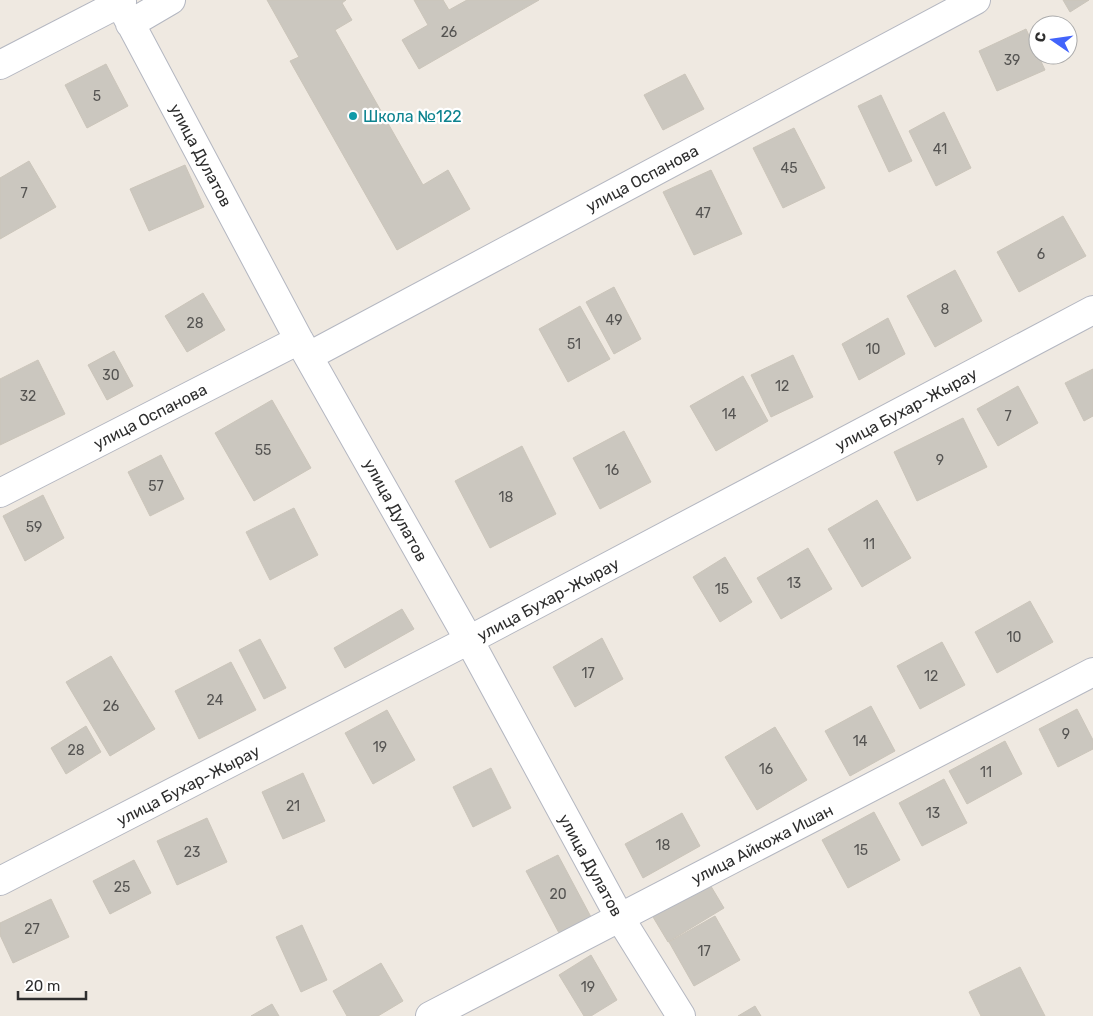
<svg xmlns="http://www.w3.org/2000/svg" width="1093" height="1016" viewBox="0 0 1093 1016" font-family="Rubik,sans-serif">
<rect width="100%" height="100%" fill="#efe9e1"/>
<path fill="#cbc7bf" stroke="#cbc5ba" d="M 267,0 L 346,0 L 342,3 L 352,20 L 335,30 L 423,185 L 448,170 L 470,209 L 397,250 L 290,61 L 299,57 Z
M 414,0 L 443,0 L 449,10 L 467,0 L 539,0 L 419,69 L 402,40 L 428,25 Z
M 1063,0 L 1089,0 L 1070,12 Z
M 1026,29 L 1045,70 L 997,91 L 979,51 Z
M 106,64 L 128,106 L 87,128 L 65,85 Z
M 685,74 L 704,109 L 663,130 L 644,95 Z
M 881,95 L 912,161 L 889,172 L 858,106 Z
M 944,112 L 971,168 L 936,186 L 909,131 Z
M 794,128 L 825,188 L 783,208 L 753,148 Z
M 29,161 L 56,207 L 0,239 L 0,178 Z
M 185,165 L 204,207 L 149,231 L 130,189 Z
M 711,170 L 742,234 L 694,255 L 663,192 Z
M 1063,216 L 1086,256 L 1019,292 L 997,252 Z
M 955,270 L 982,321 L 935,347 L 907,296 Z
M 614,287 L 641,339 L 614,354 L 586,302 Z
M 203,293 L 225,330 L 187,352 L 165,316 Z
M 580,306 L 610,359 L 568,382 L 539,329 Z
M 888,318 L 905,354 L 859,380 L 842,344 Z
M 114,351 L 133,386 L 107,400 L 88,365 Z
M 793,355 L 813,397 L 771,417 L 751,375 Z
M 38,360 L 65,414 L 0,445 L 0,379 Z
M 1093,369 L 1093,416 L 1084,421 L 1065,383 Z
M 743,376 L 768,421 L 716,451 L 690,406 Z
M 1018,386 L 1038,423 L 998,446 L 977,409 Z
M 272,400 L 311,468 L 254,501 L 215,433 Z
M 963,418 L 987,467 L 917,501 L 894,452 Z
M 624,431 L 651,482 L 600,509 L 573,458 Z
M 522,446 L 556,514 L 490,548 L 455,481 Z
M 161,455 L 184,499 L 150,516 L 128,472 Z
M 43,495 L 64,538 L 25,561 L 3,516 Z
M 877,500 L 911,558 L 862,587 L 828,529 Z
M 294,508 L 318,555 L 270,580 L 246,532 Z
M 808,548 L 832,589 L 781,619 L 757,578 Z
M 725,557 L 752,602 L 720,622 L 693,577 Z
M 1030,601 L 1053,642 L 997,673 L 975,632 Z
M 402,609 L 414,629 L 345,668 L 334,648 Z
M 602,638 L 623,679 L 575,707 L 553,667 Z
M 260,639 L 286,688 L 264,699 L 239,650 Z
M 942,642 L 965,685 L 920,709 L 897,666 Z
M 111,656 L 155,729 L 110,756 L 66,682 Z
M 231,662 L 256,710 L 199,739 L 175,691 Z
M 871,706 L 895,751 L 850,776 L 825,731 Z
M 1077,709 L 1093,740 L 1093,749 L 1058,767 L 1039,729 Z
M 387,710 L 415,760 L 373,784 L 345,733 Z
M 86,726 L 101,752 L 66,774 L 51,748 Z
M 775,727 L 807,780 L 757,810 L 725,757 Z
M 1005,741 L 1022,774 L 967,804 L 949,771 Z
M 491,768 L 511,808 L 473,827 L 453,787 Z
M 303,773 L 325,821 L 283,839 L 262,792 Z
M 944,779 L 967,823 L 922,846 L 899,803 Z
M 874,812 L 900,860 L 848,888 L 822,840 Z
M 682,813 L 700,846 L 643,878 L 625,844 Z
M 207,818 L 227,862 L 177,885 L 157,841 Z
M 558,855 L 591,917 L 559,933 L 526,871 Z
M 134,860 L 151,893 L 110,914 L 93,881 Z
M 709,883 L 724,908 L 668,942 L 653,917 Z
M 51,899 L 69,937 L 13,963 L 0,935 L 0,923 Z
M 715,916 L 740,960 L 694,986 L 669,942 Z
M 302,925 L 327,980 L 301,992 L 276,937 Z
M 591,955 L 617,1000 L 591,1016 L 584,1016 L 559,975 Z
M 381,963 L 403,1001 L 378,1016 L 347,1016 L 333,991 Z
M 1020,967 L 1045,1016 L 981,1016 L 969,992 Z
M 272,1004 L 279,1016 L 251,1016 Z
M 755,1006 L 761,1016 L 738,1016 Z"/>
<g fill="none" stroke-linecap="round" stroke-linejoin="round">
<defs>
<path id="minor" d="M 118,0 L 299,340 L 469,640 L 620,918 L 681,1016
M 130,24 L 171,0
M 0,65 L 122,2
M 309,356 L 976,0
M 0,493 L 299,340
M 0,881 L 469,640 L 1093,310
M 430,1016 L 1093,672"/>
</defs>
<use href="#minor" stroke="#b4b7c1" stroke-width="30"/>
<use href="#minor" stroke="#fff" stroke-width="28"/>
</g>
<circle fill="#0f9aa8" stroke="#fff" stroke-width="2" cx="353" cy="116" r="5"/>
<g text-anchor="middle" stroke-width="4.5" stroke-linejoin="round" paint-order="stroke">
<g font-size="14" fill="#555452">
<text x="449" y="37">26</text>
<text x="1012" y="65">39</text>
<text x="97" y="101">5</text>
<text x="940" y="154">41</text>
<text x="789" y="173">45</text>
<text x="24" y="198">7</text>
<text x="703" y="218">47</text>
<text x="1041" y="259">6</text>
<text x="945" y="314">8</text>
<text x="614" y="325">49</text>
<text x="195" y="328">28</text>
<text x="574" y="349">51</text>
<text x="873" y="354">10</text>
<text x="111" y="380">30</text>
<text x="782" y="391">12</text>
<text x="28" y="401">32</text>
<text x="729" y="419">14</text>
<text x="1008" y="421">7</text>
<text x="263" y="455">55</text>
<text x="940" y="465">9</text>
<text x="612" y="475">16</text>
<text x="156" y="491">57</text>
<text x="506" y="502">18</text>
<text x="34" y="532">59</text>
<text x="869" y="549">11</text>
<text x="794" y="588">13</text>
<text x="722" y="594">15</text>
<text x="1014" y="642">10</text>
<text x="588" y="678">17</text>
<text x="931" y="681">12</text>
<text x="215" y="705">24</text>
<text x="111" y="711">26</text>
<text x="1066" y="739">9</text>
<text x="860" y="746">14</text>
<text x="380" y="752">19</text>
<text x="76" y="755">28</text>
<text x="766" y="774">16</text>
<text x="986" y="777">11</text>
<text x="293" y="811">21</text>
<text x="933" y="818">13</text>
<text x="663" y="850">18</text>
<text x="861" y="855">15</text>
<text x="192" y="857">23</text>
<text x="122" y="892">25</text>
<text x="558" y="899">20</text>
<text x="32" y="934">27</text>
<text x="704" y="956">17</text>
<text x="588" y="992">19</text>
</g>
<g font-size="16" fill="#0d838f" stroke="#fff" text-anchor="start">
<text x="363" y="122">Школа №122</text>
</g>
<g font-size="16" fill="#2e2e2e" stroke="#fff">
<text transform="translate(201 155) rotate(62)" y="6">улица Дулатов</text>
<text transform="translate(642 178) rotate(-28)" y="6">улица Оспанова</text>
<text transform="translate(906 409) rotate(-28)" y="6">улица Бухар-Жырау</text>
<text transform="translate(150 416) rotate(-27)" y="6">улица Оспанова</text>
<text transform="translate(396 510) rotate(61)" y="6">улица Дулатов</text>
<text transform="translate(548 599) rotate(-28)" y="6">улица Бухар-Жырау</text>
<text transform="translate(188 785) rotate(-27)" y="6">улица Бухар-Жырау</text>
<text transform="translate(762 844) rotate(-27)" y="6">улица Айкожа Ишан</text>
<text transform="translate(591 865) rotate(61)" y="6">улица Дулатов</text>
</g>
</g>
<g transform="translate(1053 40) rotate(283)"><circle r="24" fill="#ffffff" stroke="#ababab"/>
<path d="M0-4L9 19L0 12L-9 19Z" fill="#4264fb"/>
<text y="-8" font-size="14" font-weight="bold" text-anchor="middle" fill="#2e2e2e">С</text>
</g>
<path d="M18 991v8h68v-8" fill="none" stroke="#2e2e2e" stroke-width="2.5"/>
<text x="25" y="991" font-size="15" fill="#2e2e2e" stroke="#ffffff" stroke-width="4" paint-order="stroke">20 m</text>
</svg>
